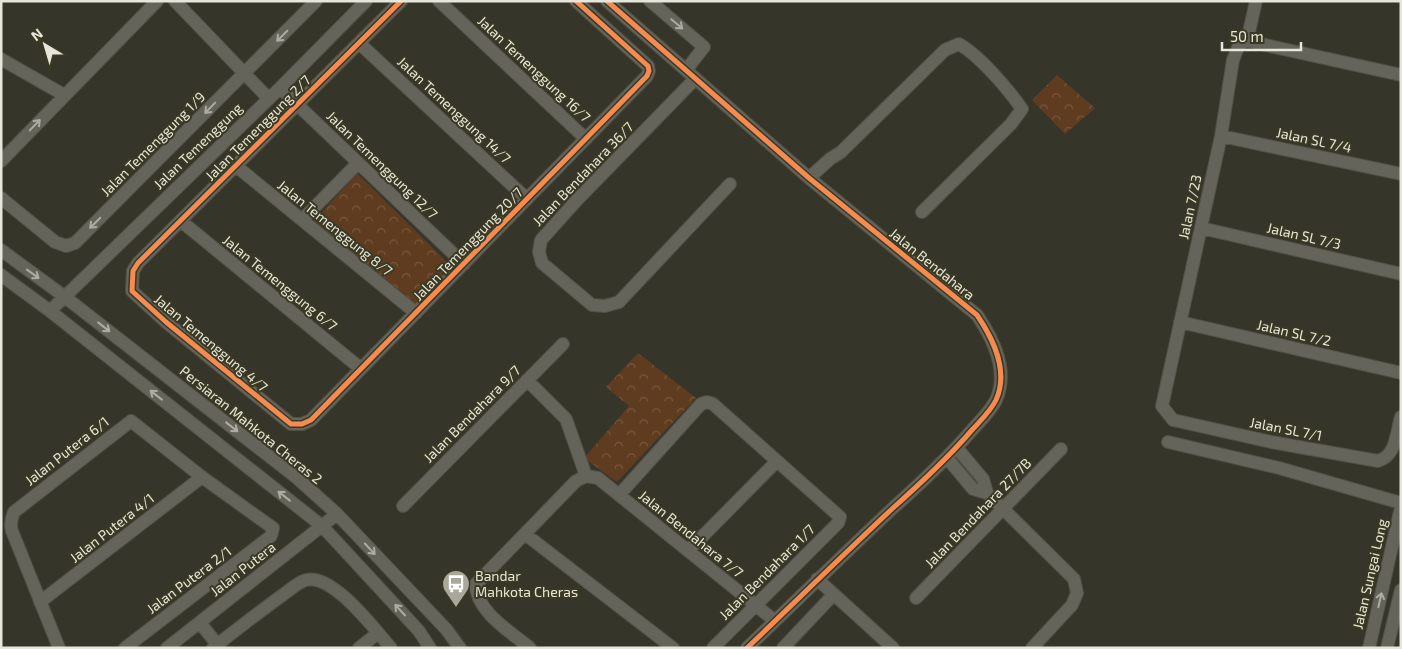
<svg xmlns="http://www.w3.org/2000/svg" width="1402" height="649" viewBox="0 0 1402 649" font-family="'Exo 2',sans-serif">
<defs>
<pattern id="park-crowns" width="20" height="18" patternUnits="userSpaceOnUse" patternTransform="scale(1.25)"><rect width="20" height="18" fill="#5f3c1f"/><path d="M2 6a3 3 0 1 1 6 0M12 15a3 3 0 1 1 6 0" fill="none" stroke="#76583f"/></pattern>
</defs>
<rect width="100%" height="100%" fill="#353529"/>
<path fill="url(#park-crowns)" d="M 1057,75 L 1095,108 L 1065,134 L 1032,100 Z
M 357,173 L 452,267 L 416,304 L 314,221 Z
M 638,353 L 696,398 L 617,482 L 584,458 L 629,406 L 606,387 Z"/>
<g fill="none" stroke-linecap="round" stroke-linejoin="round">
<defs>
<path id="minor" d="M 175,1 L 269,99
M 401,1 L 138,263 L 133,271 L 132,291 L 166,322 L 291,424 L 302,424 L 311,420 L 647,76 L 649,71 L 648,66 L 576,1
M 439,1 L 586,139
M 607,1 L 809,178 L 977,315 C 994,340 1009,371 996,400 C 990,412 980,421 972,430 C 948,458 921,483 893,508 C 844,554 796,601 747,648
M 650,1 L 704,47 L 686,70
M 1256,1 L 1247,41 L 1239,45 L 1233,60 L 1221,136 L 1162,406 L 1173,420 L 1271,442 L 1378,461 C 1396,456 1396,434 1401,417
M 1247,41 L 1401,75
M 359,43 L 527,199
M 1,59 L 64,95
M 695,79 L 577,200 L 541,240 L 539,252 L 542,263 L 592,305 L 605,306 L 619,302 L 730,184
M 280,88 L 464,264
M 1221,136 L 1401,174
M 1,161 L 157,1
M 236,166 L 416,313
M 809,178 L 830,159 L 841,152 L 945,50 L 959,44 C 980,56 1008,89 1022,109 L 1011,124 L 922,212
M 1,198 L 55,242 L 66,246 L 75,243 L 316,1
M 302,220 L 358,163
M 181,221 L 360,368
M 1201,228 L 1401,274
M 1,250 L 65,297 L 297,478 L 337,514 L 446,629 L 460,648
M 1,275 L 50,311 L 322,526 L 419,631 L 430,648
M 50,311 L 280,88 L 366,1
M 1180,322 L 1401,373
M 527,380 L 566,419 L 586,476
M 1168,442 L 1279,468 L 1401,503
M 957,448 L 983,479 L 987,493 L 1074,579 L 1077,593 L 1072,605 L 1032,648
M 947,458 L 973,489 L 987,493
M 619,495 L 701,404 L 707,402 L 713,404 L 840,517 L 838,523 L 713,648
M 403,506 L 563,344
M 525,534 L 673,648
M 688,551 L 777,461
M 817,579 L 893,648
M 916,598 L 1061,449
M 40,602 L 202,477
M 200,623 L 217,644
M 59,648 L 12,531 C 10,524 11,519 14,512 L 131,421 L 202,477 L 273,528 L 271,536 L 125,648
M 167,648 L 337,514
M 213,648 C 236,630 259,612 284,594 C 290,590 298,582 306,580 C 333,573 375,630 391,648
M 359,648 L 378,633
M 530,648 C 511,632 475,611 476,584 L 576,481 L 586,476 L 598,478 L 775,621
M 783,648 L 834,594
M 1369,648 L 1401,507
M 1387,648 L 1401,590"/>
</defs>
<use href="#minor" stroke="#505047" stroke-width="14"/>
<use href="#minor" stroke="#64645b" stroke-width="12"/>
<defs>
<path id="cycleway" d="M 401,1 L 138,263 L 133,271 L 132,291 L 166,322 L 291,424 L 302,424 L 311,420 L 647,76 L 649,71 L 648,66 L 576,1
M 607,1 L 809,178 L 977,315 C 994,340 1009,371 996,400 C 990,412 980,421 972,430 C 948,458 921,483 893,508 C 844,554 796,601 747,648"/>
</defs>
<use href="#cycleway" stroke="#3a3924" stroke-width="8"/>
<use href="#cycleway" stroke="#f68b52" stroke-width="5"/>
</g>
<defs><path id="oneway-shaft" d="M-6 0H5M1.5-3L5.5 0L1.5 3" fill="none" stroke-width="1.6" stroke-linecap="round" stroke-linejoin="round" transform="scale(1.25)"/></defs>
<g stroke="#acaca1">
<use href="#oneway-shaft" transform="translate(677 24) rotate(40)"/>
<use href="#oneway-shaft" transform="translate(282 36) rotate(135)"/>
<use href="#oneway-shaft" transform="translate(210 108) rotate(134)"/>
<use href="#oneway-shaft" transform="translate(35 125) rotate(-46)"/>
<use href="#oneway-shaft" transform="translate(95 223) rotate(135)"/>
<use href="#oneway-shaft" transform="translate(33 274) rotate(36)"/>
<use href="#oneway-shaft" transform="translate(104 327) rotate(38)"/>
<use href="#oneway-shaft" transform="translate(156 395) rotate(-142)"/>
<use href="#oneway-shaft" transform="translate(232 427) rotate(38)"/>
<use href="#oneway-shaft" transform="translate(284 496) rotate(-142)"/>
<use href="#oneway-shaft" transform="translate(370 549) rotate(47)"/>
<use href="#oneway-shaft" transform="translate(1380 600) rotate(-77)"/>
<use href="#oneway-shaft" transform="translate(400 610) rotate(-133)"/>
</g>
<defs>
<symbol id="bus-pin" viewBox="-11 -11 22 30"><path d="M0 17L-7.5 6A9.5 9.5 0 1 1 7.5 6Z" fill="#a9a89c" stroke="#3a3924"/><path d="M-5-6H5V4H4V6H2V4H-2V6H-4V4H-5ZM-3.5-4V0h7V-4ZM-3.5 1.2v1.5H-2V1.2ZM2 1.2v1.5H3.5V1.2Z" fill="#fff"/></symbol>
</defs>
<g fill-rule="evenodd">
<use href="#bus-pin" x="440" y="568" width="32" height="43"/>
</g>
<g text-anchor="middle" stroke-width="4" stroke-linejoin="round" paint-order="stroke">
<g font-size="14" fill="#e7e6da" stroke="#3a3924">
<text transform="translate(534 69) rotate(43)" y="5">Jalan Temenggung 16/7</text>
<text transform="translate(454 110) rotate(43)" y="5">Jalan Temenggung 14/7</text>
<text transform="translate(258 128) rotate(-45)" y="5">Jalan Temenggung 2/7</text>
<text transform="translate(1314 140) rotate(12)" y="5">Jalan SL 7/4</text>
<text transform="translate(153 144) rotate(-45)" y="5">Jalan Temenggung 1/9</text>
<text transform="translate(198 146) rotate(-44)" y="5">Jalan Temenggung</text>
<text transform="translate(382 165) rotate(44)" y="5">Jalan Temenggung 12/7</text>
<text transform="translate(583 174) rotate(-46)" y="5">Jalan Bendahara 36/7</text>
<text transform="translate(1190 207) rotate(-78)" y="5">Jalan 7/23</text>
<text transform="translate(335 228) rotate(39)" y="5">Jalan Temenggung 8/7</text>
<text transform="translate(1304 236) rotate(13)" y="5">Jalan SL 7/3</text>
<text transform="translate(468 244) rotate(-46)" y="5">Jalan Temenggung 20/7</text>
<text transform="translate(932 264) rotate(39)" y="5">Jalan Bendahara</text>
<text transform="translate(280 283) rotate(39)" y="5">Jalan Temenggung 6/7</text>
<text transform="translate(1294 333) rotate(13)" y="5">Jalan SL 7/2</text>
<text transform="translate(211 343) rotate(40)" y="5">Jalan Temenggung 4/7</text>
<text transform="translate(472 414) rotate(-45)" y="5">Jalan Bendahara 9/7</text>
<text transform="translate(251 425) rotate(39)" y="5">Persiaran Mahkota Cheras 2</text>
<text transform="translate(1286 429) rotate(11)" y="5">Jalan SL 7/1</text>
<text transform="translate(67 451) rotate(-38)" y="5">Jalan Putera 6/1</text>
<text transform="translate(978 513) rotate(-46)" y="5">Jalan Bendahara 27/7B</text>
<text transform="translate(112 528) rotate(-38)" y="5">Jalan Putera 4/1</text>
<text transform="translate(691 534) rotate(39)" y="5">Jalan Bendahara 7/7</text>
<text transform="translate(243 569) rotate(-38)" y="5">Jalan Putera</text>
<text transform="translate(767 572) rotate(-45)" y="5">Jalan Bendahara 1/7</text>
<text transform="translate(1370 574) rotate(-77)" y="5">Jalan Sungai Long</text>
<text transform="translate(189 580) rotate(-37)" y="5">Jalan Putera 2/1</text>
</g>
<g font-size="14" fill="#e7e6da" stroke="#3a3924" text-anchor="start">
<text x="475" y="581">Bandar<tspan x="475" dy="16">Mahkota Cheras</tspan></text>
</g>
</g>
<rect width="1402" height="649" fill="none" stroke="#e7e6da" stroke-width="5"/>
<g transform="translate(45 45) rotate(322)" stroke="#3a3924" stroke-width="4" paint-order="stroke">
<path d="M0-4L9 19L0 12L-9 19Z" fill="#e7e6da"/>
<text y="-8" font-size="14" font-weight="bold" text-anchor="middle" fill="#e7e6da">N</text>
</g>
<path d="M1222 42v8h79v-8" fill="none" stroke="#e7e6da" stroke-width="2.5"/>
<text x="1230" y="42" font-size="15" fill="#e7e6da" stroke="#3a3924" stroke-width="4" paint-order="stroke">50 m</text>
</svg>
